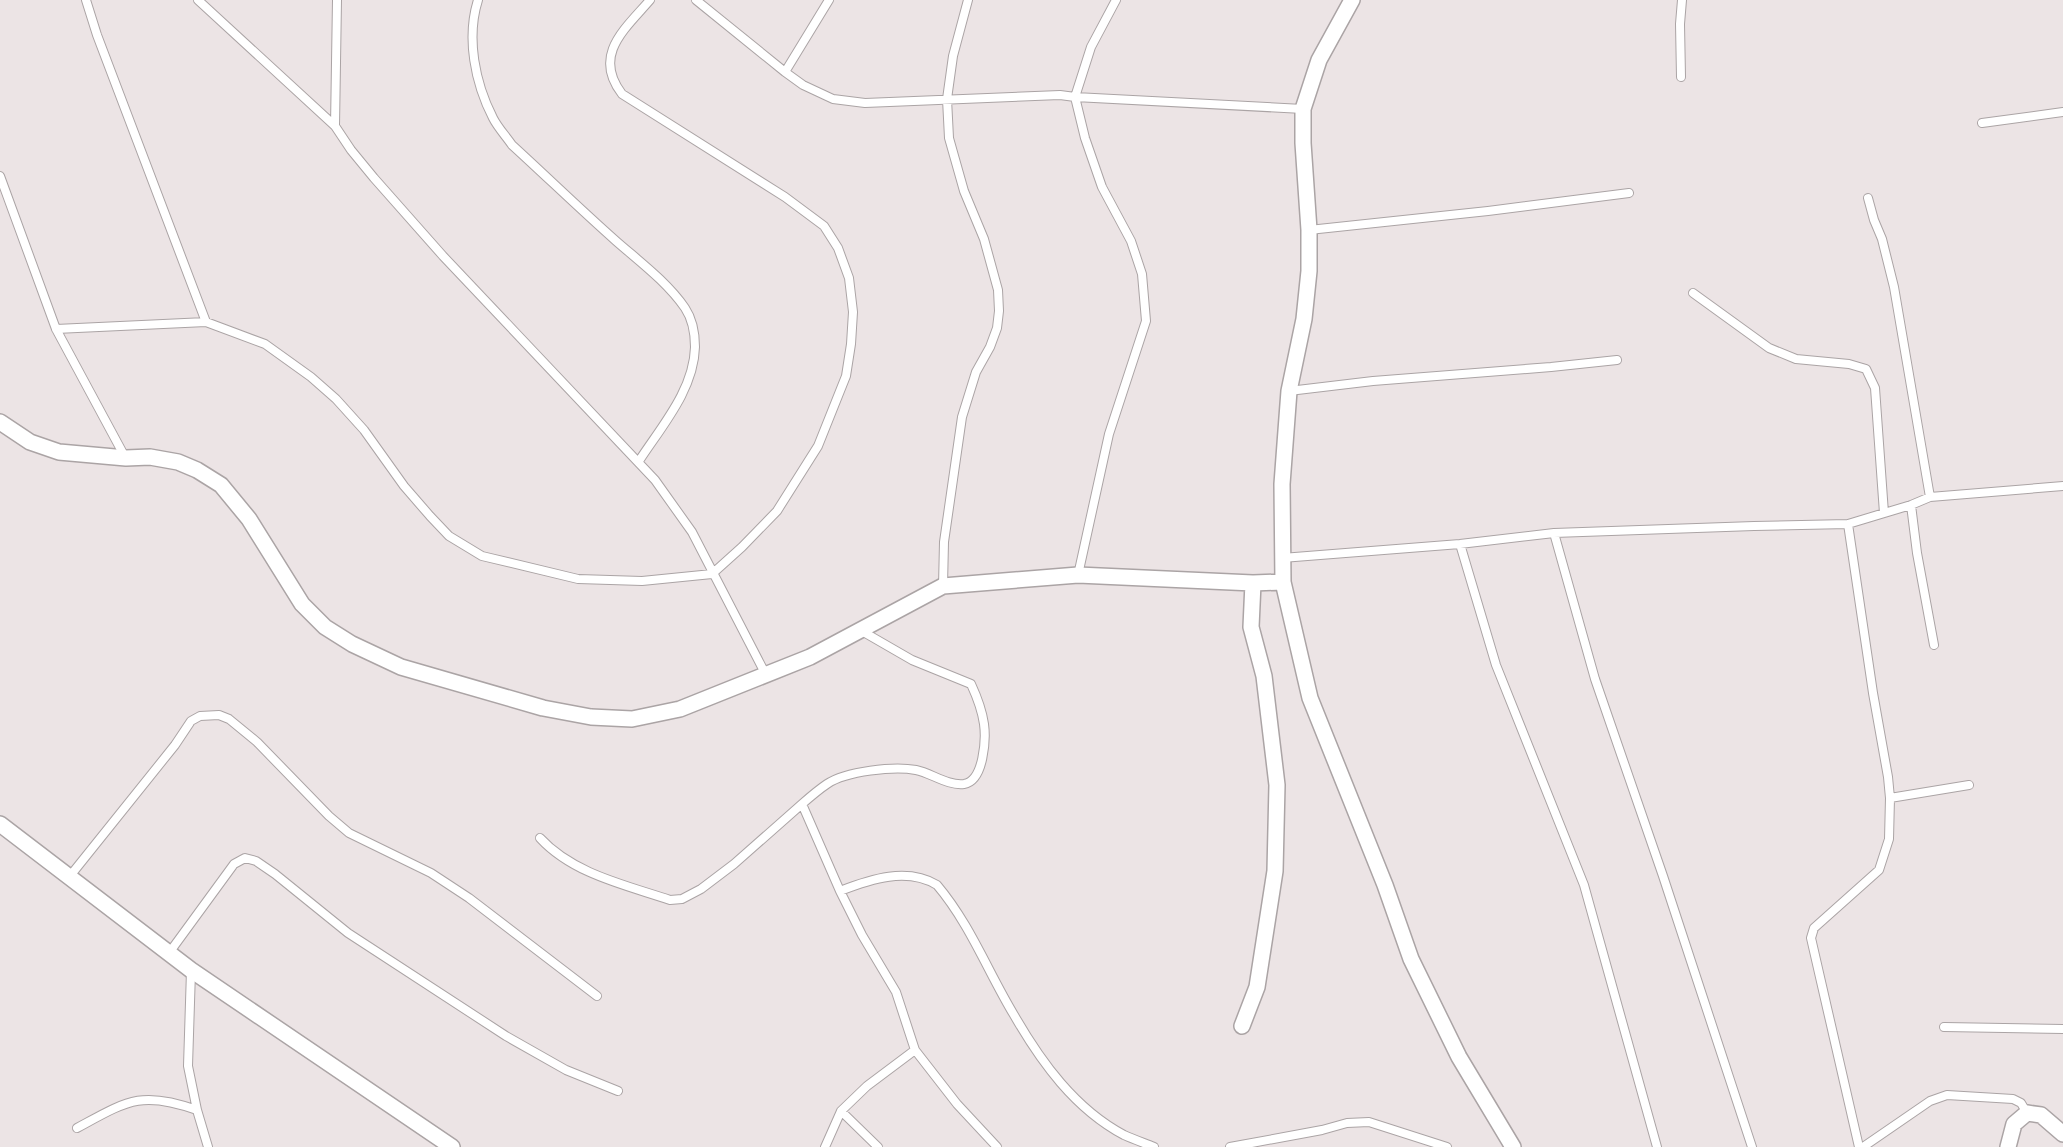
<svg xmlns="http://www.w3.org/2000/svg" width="2063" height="1147" viewBox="0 0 2063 1147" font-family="'Fira Sans Condensed',sans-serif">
<rect width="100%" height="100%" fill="#ece4e5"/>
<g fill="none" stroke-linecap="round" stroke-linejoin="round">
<defs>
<path id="lane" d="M 86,0 L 97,35 L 206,322
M 198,0 L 335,126
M 337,0 L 335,126 L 351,150 L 374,178 L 443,256 L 655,480 L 692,532 L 766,675
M 478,0 C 466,38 475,83 493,118 C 498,128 506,136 512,145 C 547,177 581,210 616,241 C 640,262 667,282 685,308 C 693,320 695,333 695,347 C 694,390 661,427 639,461
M 696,0 L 785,72 L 829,0
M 785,72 L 803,85 L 833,99 L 865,103 L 1060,95 L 1075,97 L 1091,47 L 1116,0
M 1681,77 L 1680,24 L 1682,0
M 1982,123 L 2063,112
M 0,176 L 56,329 L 125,457
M 1868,198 L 1874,220 L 1882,239 L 1894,287 L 1930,497
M 1309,230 L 1488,211 L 1629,193
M 1693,293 L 1769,348 L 1796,359 L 1849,364 L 1866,369 L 1875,388 L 1884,513
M 56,329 L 206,322 L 265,344 L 311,377 L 336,399 L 364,430 L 404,486 L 430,516 L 449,536 L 482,556 L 578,579 L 642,581 L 712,574 L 742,547 L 777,511 L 818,446 L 846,376 L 851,344 L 853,312 L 849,278 L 838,248 L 824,226 L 785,197 L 622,94 C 592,55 625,29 650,0
M 1289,391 L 1373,381 L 1551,367 L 1617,360
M 1911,505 L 1917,553 L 1934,645
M 1848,524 L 1873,693 L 1888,777 L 1890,798 L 1889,839 L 1879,870 L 1814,928 L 1811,938 L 1859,1147
M 1554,533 L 1595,679 L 1663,876 L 1752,1147
M 1460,544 L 1496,665 L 1584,885 L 1657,1147
M 1282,558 L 1460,544 L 1554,533 L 1754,526 L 1848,524 L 1911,505 L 1930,497 L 2063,486
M 1078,575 L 1109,434 L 1146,321 L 1142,274 L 1131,241 L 1102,187 L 1085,138 L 1075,97 L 1303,109
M 943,586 L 944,542 L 962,417 L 976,372 L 990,347 L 997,328 L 999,311 L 998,290 L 984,239 L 964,191 L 949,138 L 947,99 L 953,56 L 968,0
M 860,630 L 912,660 L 971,684 C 977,697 982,710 984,724 C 986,739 984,781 964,784 C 948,786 931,773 916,770 C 894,766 846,771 827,784 C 818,790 810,797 802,804 L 840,891 C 871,879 907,867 937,885 C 970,924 988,972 1014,1015 C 1041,1062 1075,1109 1124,1135 C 1133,1139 1144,1143 1154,1147
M 1890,798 L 1969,785
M 540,838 C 573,874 626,885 670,900 L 682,899 L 701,889 L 734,864 L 802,804
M 70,876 L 175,745 L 191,721 L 200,716 L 219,715 L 229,719 L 257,742 L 329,816 L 349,833 L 431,873 L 469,898 L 597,996
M 169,953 L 234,864 L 245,858 L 256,861 L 275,874 L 348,933 L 506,1036 L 566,1070 L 618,1091
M 191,971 L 188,1066 L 197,1110 L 208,1147
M 1944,1027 L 2063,1029
M 915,1050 L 957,1104 L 997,1147
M 841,1111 L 878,1147
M 77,1128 C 127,1101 141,1090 197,1110
M 825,1147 L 841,1111 L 867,1086 L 915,1050 L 896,992 L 862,935 L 840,891
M 1230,1147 L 1322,1130 L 1347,1123 L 1369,1122 L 1447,1147
M 1863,1147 L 1930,1101 L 1947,1095 L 2013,1099 L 2021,1103 L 2027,1113"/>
<path id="street" d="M 1352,0 L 1319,60 L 1303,109 L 1303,143 L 1309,230 L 1309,271 L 1304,319 L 1289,391 L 1282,484 L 1283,582 L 1310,698 L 1385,885 L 1411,959 L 1459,1057 L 1513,1147
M 0,422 L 30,442 L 59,452 L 126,458 L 150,457 L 178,462 L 197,470 L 221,485 L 249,519 L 302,604 L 325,627 L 352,644 L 401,667 L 543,708 L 591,717 L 632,719 L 680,709 L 810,657 L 943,586 L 1078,575 L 1253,583 L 1283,582
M 0,824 L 191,970 L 452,1147
M 1242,1026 L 1257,987 L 1275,871 L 1277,785 L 1264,676 L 1251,627 L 1253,583
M 2008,1147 L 2014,1124 L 2027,1113 L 2041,1115 L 2063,1134"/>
</defs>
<use href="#lane" stroke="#aba4a5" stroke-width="10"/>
<use href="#street" stroke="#aba4a5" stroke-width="18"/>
<use href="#lane" stroke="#fff" stroke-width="8"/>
<use href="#street" stroke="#fff" stroke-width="15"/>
</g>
</svg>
